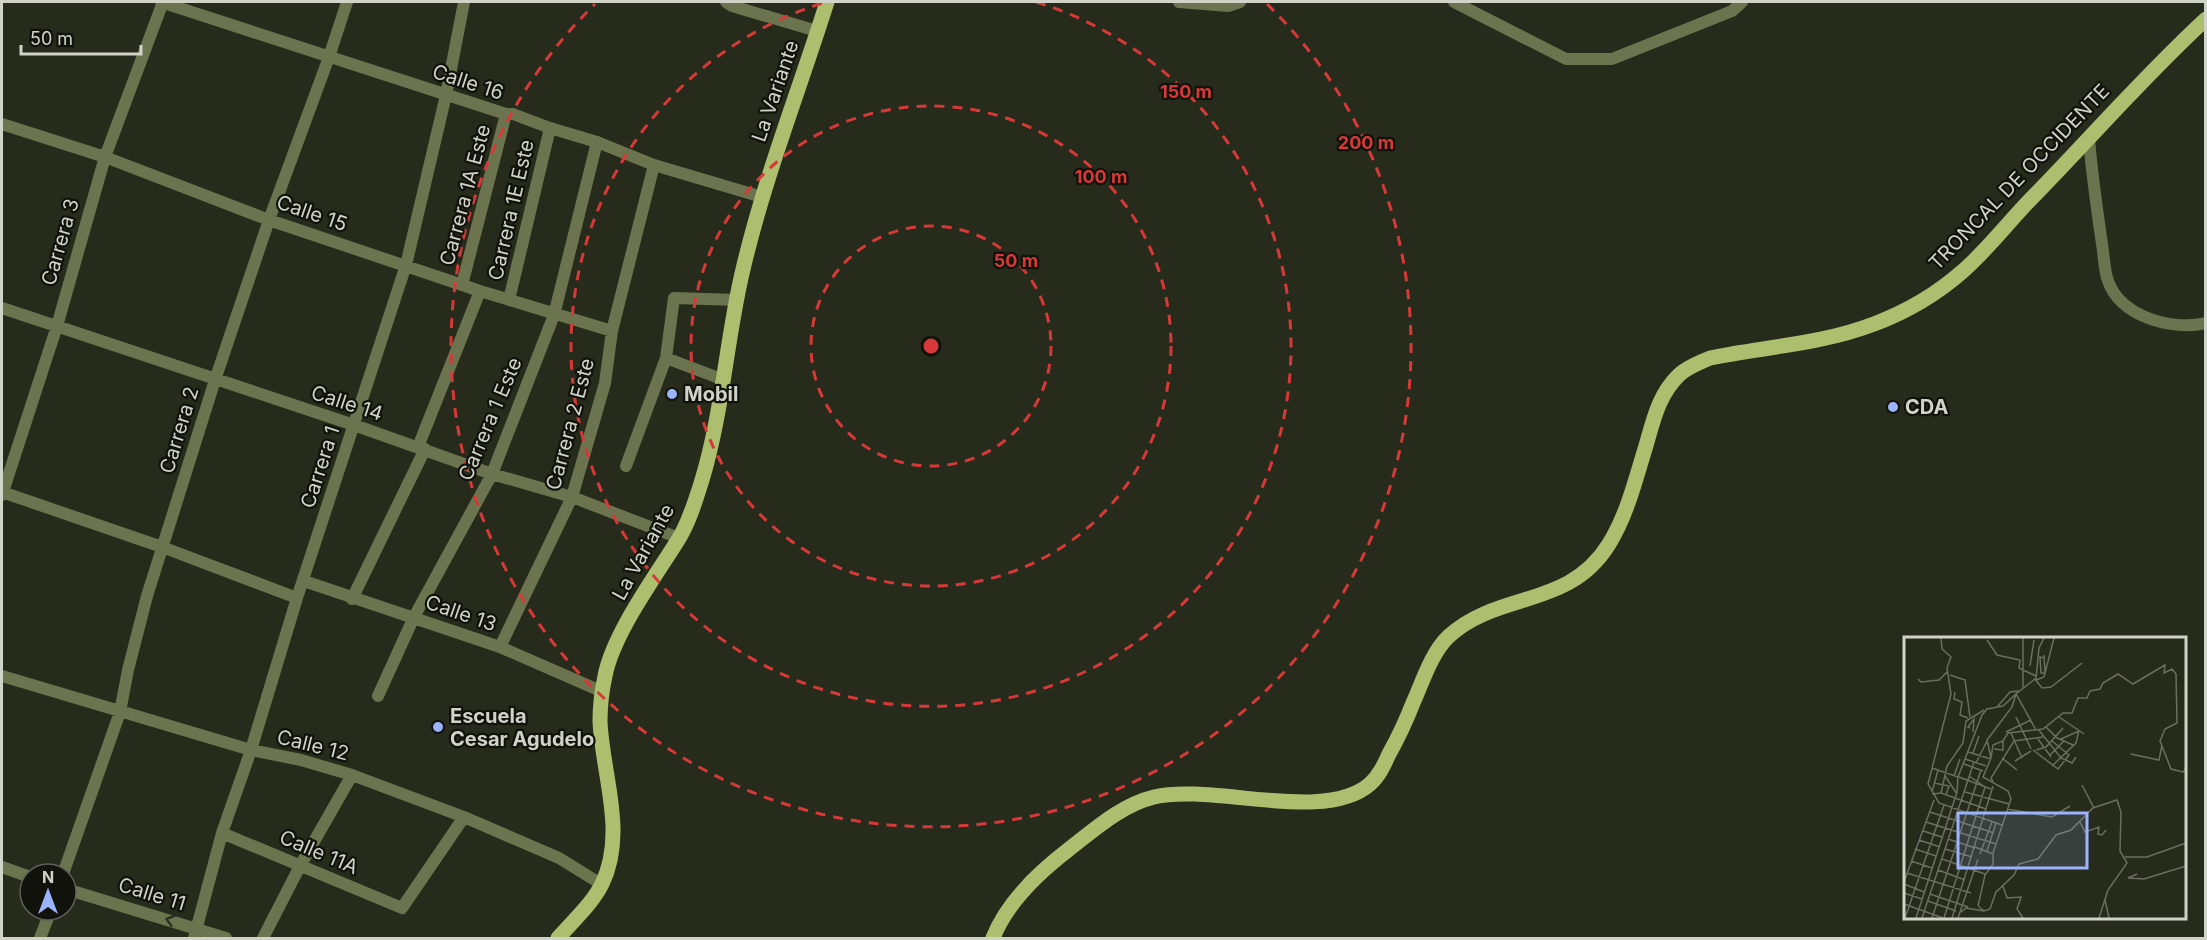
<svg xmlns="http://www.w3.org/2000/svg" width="2207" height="940" viewBox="0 0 2207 940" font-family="Inter,sans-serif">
<rect width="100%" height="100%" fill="#272b1b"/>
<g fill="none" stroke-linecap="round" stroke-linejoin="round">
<path stroke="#6b744e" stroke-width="12" d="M 726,2 L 732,6 L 817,31
M 1179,2 L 1228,6 L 1240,2
M 1454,2 L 1566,59 L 1612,59 L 1732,11 L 1742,2
M 2,124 L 105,157 L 269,220 L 480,291 L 612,331
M 2089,139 C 2092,175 2097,210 2102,244 C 2104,256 2104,270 2108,281 C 2121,317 2172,331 2206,323
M 462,285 L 506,114
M 509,300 L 550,128
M 2,308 L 354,425 L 492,474 L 572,497 L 679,538
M 724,380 L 666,358 L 674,298 L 737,300
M 418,447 L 480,291
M 626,466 L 666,358
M 2,492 L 162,547 L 297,598
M 2,495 L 57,326 L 105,157 L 163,2
M 304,581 L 500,647 L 603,692
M 352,599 L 425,449
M 500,647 L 572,497 L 605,383 L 612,331 L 654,165
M 2,676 L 251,750 L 301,760 L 352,775 L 464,817 L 559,858 L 601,884
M 378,696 L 414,617 L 492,474 L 554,315 L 597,142
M 222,833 L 402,908 L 464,817
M 2,867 L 30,877
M 63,874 L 120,712 L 128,670 L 147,596 L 215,380 L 269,220 L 329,57 L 347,2
M 66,889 L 226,938
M 40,938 L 51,910
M 194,938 L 222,833 L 251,750 L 297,598 L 406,265 L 446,95 L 464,2
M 263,938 L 300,866 L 352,775"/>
<path stroke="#6b744e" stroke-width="12" d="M 161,2 L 506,114 L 513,114 L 550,128 L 597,142 L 654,165 L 762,197"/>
<path stroke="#adbf6f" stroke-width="15" d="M 558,938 C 573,921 592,904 602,884 C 627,832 602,774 600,721 C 600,707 602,690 605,676 C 613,634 655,577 678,540 C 689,523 696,499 702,480 C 722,414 726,345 741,278 C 762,184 798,94 827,2
M 993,938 C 1007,902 1038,873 1068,850 C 1094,830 1121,805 1154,797 C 1213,783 1324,824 1370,784 C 1379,776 1384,765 1389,754 C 1398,738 1406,721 1413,703 C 1423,681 1431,653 1449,636 C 1498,591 1569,609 1609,544 C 1627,515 1635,481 1645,449 C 1653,422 1658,395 1679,375 C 1687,367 1699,363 1710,358 C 1764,347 1822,344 1874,324 C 1906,312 1938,293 1963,271 C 1987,250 2007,224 2029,201 C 2088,141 2143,77 2206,19"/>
</g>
<defs><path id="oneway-chevron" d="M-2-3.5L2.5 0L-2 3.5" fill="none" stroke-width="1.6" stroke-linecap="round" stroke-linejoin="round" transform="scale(1.5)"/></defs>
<use stroke="#2c2f1f" href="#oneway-chevron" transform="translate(170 920) rotate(-163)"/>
<g fill="none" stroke="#d63938" stroke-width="3" stroke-dasharray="10 8">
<circle cx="931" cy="346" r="120"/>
<circle cx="931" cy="346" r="240"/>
<path d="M1036 2A360 360 0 1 1 826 2"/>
<path d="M1267 4A480 480 0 1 1 595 4"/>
</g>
<g fill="#9bb4fd" stroke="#11120b" stroke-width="2">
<circle cx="672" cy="394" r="6"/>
<circle cx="1893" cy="407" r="6"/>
<circle cx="438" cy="727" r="6"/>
</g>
<g text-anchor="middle" stroke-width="4.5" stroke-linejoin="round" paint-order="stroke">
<g font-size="20" fill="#d1d3c9" stroke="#11120b">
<text transform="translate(468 82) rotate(18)" y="7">Calle 16</text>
<text transform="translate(775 91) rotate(-71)" y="7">La Variante</text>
<text transform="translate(2019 177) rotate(-46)" y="7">TRONCAL DE OCCIDENTE</text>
<text transform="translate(465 195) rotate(-75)" y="7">Carrera 1A Este</text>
<text transform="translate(511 210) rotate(-77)" y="7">Carrera 1E Este</text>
<text transform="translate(312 213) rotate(19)" y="7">Calle 15</text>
<text transform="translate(60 242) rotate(-74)" y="7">Carrera 3</text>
<text transform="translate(347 403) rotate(18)" y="7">Calle 14</text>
<text transform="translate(490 419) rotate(-67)" y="7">Carrera 1 Este</text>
<text transform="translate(570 424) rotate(-75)" y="7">Carrera 2 Este</text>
<text transform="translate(179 430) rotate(-73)" y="7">Carrera 2</text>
<text transform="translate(320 467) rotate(-72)" y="7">Carrera 1</text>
<text transform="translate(643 552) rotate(-61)" y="7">La Variante</text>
<text transform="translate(461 613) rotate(19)" y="7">Calle 13</text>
<text transform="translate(313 745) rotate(14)" y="7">Calle 12</text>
<text transform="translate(319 852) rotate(23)" y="7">Calle 11A</text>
<text transform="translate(152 894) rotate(17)" y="7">Calle 11</text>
</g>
<g font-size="20" font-weight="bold" fill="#d1d3c9" stroke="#11120b" text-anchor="start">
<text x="684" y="401">Mobil</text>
<text x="1905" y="414">CDA</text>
<text x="450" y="723">Escuela<tspan x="450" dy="23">Cesar Agudelo</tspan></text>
</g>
</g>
<g transform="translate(1904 637)">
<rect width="282" height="282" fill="#272b1b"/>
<path fill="none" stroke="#6b6e61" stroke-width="1.5" d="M 37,1 L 38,12 L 47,20 L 43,31 L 47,57 L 24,147 L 35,166 L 98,188M 119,1 L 119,50M 83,3 L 93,18 L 116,23 L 115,31 L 132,39M 140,18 L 141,36 L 137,36 L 136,20 L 140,21M 126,29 L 130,3M 46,38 L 61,43 L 66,80M 14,42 L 17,45 L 35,43 L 44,34M 131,42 L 138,51 L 147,50 L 178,26M 132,43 L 140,40 L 150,1M 51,55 L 50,62 L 58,65 L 56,78 L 64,81M 93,70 L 106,55 L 115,54M 112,80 L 127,112M 155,80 L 180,97M 142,90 L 153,101 L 169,108M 66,91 L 64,90 L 70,82 L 69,95M 134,92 L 157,121 L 168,126 L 172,120M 102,95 L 127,83M 107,96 L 118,121M 134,102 L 147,120M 157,102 L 175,94M 90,112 L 99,113 L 99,104M 129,113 L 154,132 L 165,118 L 148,104M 132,113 L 142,110 L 159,91M 64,115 L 87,122M 69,116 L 75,99M 227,117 L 255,123 L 258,108M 146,118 L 160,104M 87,121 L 89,108 L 99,104 L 104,96 L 139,92 L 159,76 L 168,76 L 174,61 L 183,61 L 186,54 L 196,52 L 199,46 L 214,37 L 229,47 L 261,28 L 260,36 L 268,32 L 272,37 L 273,86 L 261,92 L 256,104 L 267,132 L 279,135 L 282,131M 98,121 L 113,133M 61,122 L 82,129M 111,124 L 127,114M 72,126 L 83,104M 60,127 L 79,134M 148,129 L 172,106 L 175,93M 28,131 L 54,140M 41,139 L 53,157M 50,139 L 56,122M 55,140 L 87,152M 89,145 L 87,141 L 110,104 L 139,100M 30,146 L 45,149 L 42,158M 178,148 L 190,171M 28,155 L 34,133M 61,155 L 105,167M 37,156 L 43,129 L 59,106 L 62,84 L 80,73M 28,157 L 37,156 L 82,172M 103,172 L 148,180 L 166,169M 26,175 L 90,196M 22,185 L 92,207M 176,185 L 181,195 L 195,190 L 194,197 L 198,198 L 202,193M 19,194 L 38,200M 44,202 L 71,211M 15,203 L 36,210M 71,210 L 89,217M 11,212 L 32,219M 41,212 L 68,220M 83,214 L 92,186M 76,217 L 88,185M 221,220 L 243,220 L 282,206M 38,222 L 81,237M 7,224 L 28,231M 34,233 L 61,243M 3,236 L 67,256M 233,237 L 224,241 L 240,242 L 282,229M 0,245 L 30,163M 0,247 L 20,255M 99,249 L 103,261 L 117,260 L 113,272 L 119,281M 0,256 L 18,262M 26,257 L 64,270M 201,263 L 205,281M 24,264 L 52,274M 0,267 L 39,281M 74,269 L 80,274 L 86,272 L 92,255 L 110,238 L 115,227 L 134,222 L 152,198 L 167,193 L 189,171 L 213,163 L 217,175 L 216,214 L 223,226 L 204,253 L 195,281M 74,269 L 81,238 L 89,227 L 89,216 L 107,162 L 104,154 L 79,140 L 87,121 L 83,103 L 108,70 L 112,57 L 132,41 L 135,11 L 140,1M 57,275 L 62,271 L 80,274M 1,281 L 40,168M 12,281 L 53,155 L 54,140 L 78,78 L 83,72 L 99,69 L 112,57 L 132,93M 18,281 L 70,125M 28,281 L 77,133M 40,281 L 81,150 L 65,139M 48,281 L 89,149M 54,281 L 74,222"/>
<path fill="#9bb4fd" fill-opacity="0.15" stroke="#9bb4fd" stroke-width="3" d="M 54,176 L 183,176 L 183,231 L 54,231 Z"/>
<rect width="282" height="282" fill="none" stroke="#d1d3c9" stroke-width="3"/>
</g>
<circle cx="931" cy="346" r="9" fill="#d63938" stroke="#11120b" stroke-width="3"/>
<g font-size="18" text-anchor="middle" font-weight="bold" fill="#d63938" stroke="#11120b" stroke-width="4.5" stroke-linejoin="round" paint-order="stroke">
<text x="1186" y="98">150 m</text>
<text x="1366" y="149">200 m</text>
<text x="1101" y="183">100 m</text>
<text x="1016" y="267">50 m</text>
</g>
<rect width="2207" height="940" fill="none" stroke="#d1d3c9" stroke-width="6"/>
<g transform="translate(48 892)"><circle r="28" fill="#11120b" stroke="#5e5f57" stroke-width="1.5"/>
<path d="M0-4.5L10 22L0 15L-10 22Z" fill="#9bb4fd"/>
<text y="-9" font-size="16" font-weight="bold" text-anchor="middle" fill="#d1d3c9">N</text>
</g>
<path d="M21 45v9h120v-9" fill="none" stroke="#d1d3c9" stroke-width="3"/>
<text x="30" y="45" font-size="18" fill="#d1d3c9" stroke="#11120b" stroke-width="4.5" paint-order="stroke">50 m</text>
</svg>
